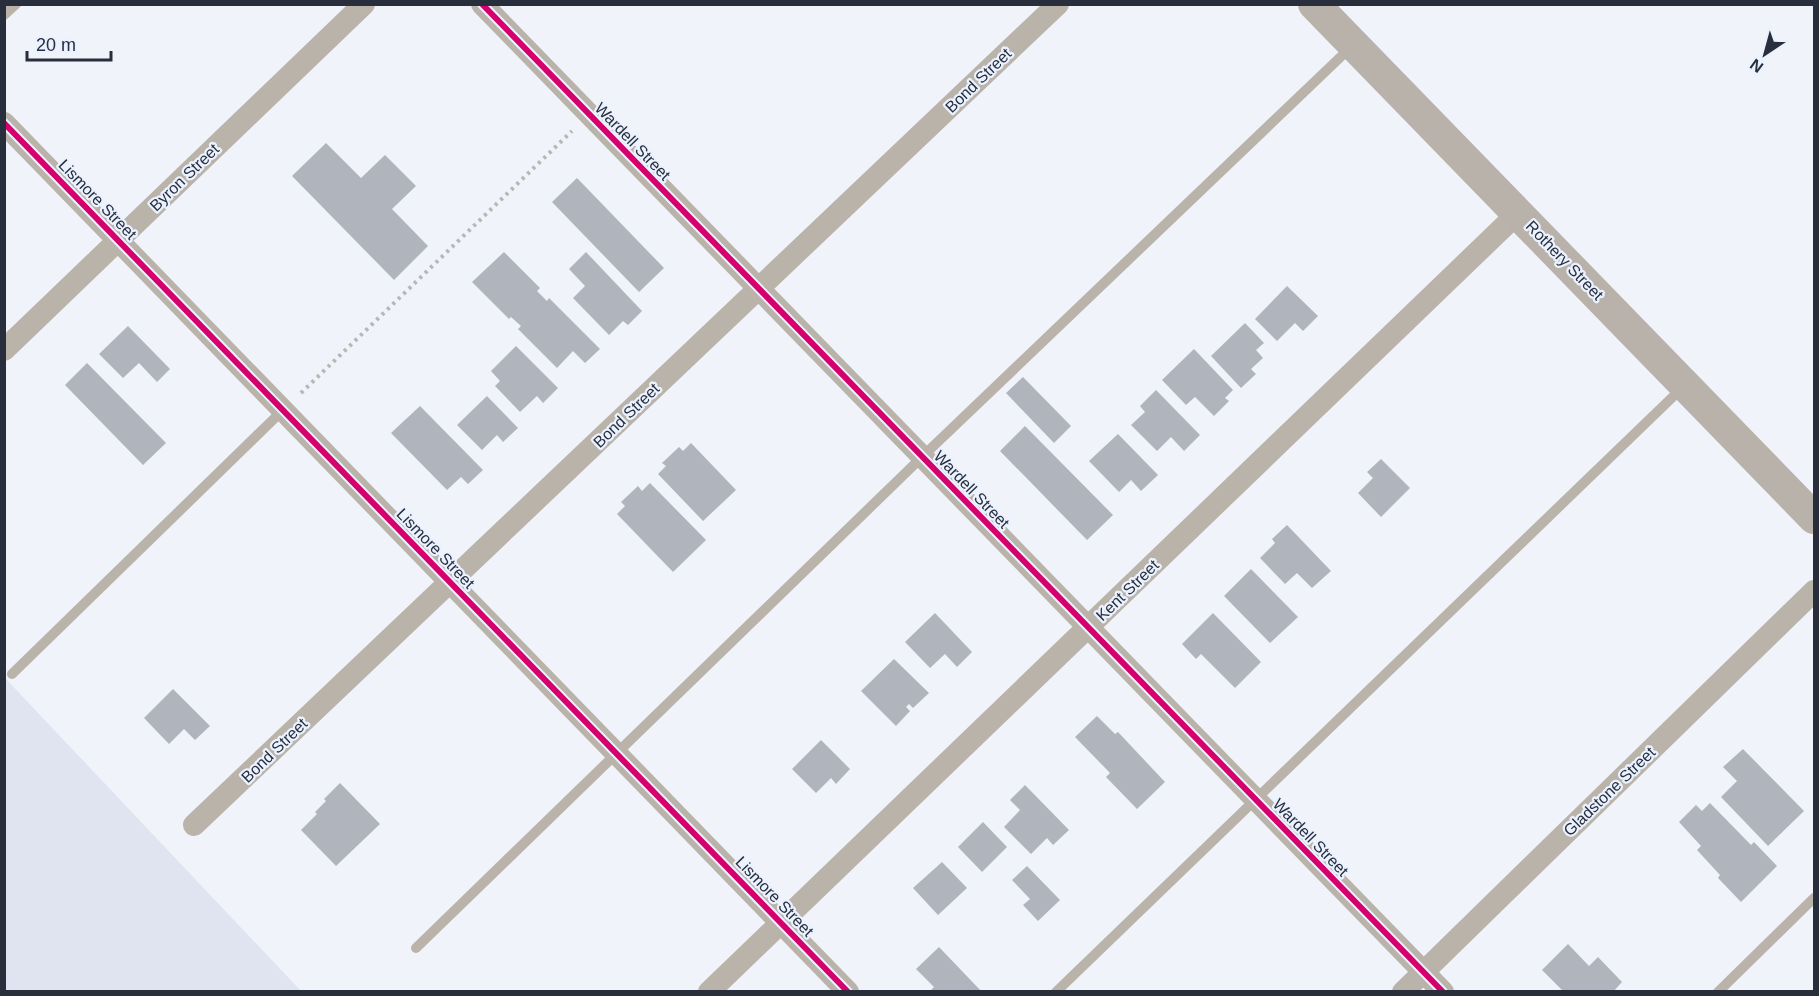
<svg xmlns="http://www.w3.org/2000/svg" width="1819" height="996" viewBox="0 0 1819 996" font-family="Arial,sans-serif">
<rect width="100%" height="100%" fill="#f0f3fa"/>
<path fill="#dfe4f0" d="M 4,678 L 5,678 L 301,991 L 5,991 Z"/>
<path fill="#b0b4bc" d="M 326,143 L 361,178 L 385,155 L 416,186 L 392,209 L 428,246 L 394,280 L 292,176 Z
M 577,178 L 664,268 L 639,292 L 552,202 Z
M 504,252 L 540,288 L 537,291 L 547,301 L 549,298 L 600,349 L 585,363 L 573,351 L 557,368 L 518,329 L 521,326 L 511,317 L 509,319 L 472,282 Z
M 586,252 L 642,311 L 628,325 L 623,321 L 609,335 L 573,298 L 585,286 L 569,269 Z
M 1287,286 L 1318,316 L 1303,331 L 1295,323 L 1277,341 L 1255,319 Z
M 1245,323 L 1264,343 L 1256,350 L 1263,358 L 1251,369 L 1256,374 L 1241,388 L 1211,356 Z
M 128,326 L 170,369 L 157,382 L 139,363 L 123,378 L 99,354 Z
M 516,346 L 558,388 L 543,403 L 537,396 L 520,412 L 495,386 L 500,381 L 491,371 Z
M 1194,349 L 1233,390 L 1225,398 L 1229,401 L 1214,416 L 1195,397 L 1186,405 L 1162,380 Z
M 87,363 L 166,443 L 143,465 L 65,385 Z
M 1023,377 L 1071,426 L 1054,443 L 1006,393 Z
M 1156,390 L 1200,435 L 1184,451 L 1171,437 L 1157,451 L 1131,425 L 1145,412 L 1140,406 Z
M 487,396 L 518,428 L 503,442 L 497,435 L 482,450 L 457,425 Z
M 420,406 L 483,470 L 468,484 L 461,477 L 447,490 L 391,433 Z
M 1025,426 L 1113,515 L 1087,540 L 1000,451 Z
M 1118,434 L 1158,475 L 1141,491 L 1131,480 L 1119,492 L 1089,461 Z
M 691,443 L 736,490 L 703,521 L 658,474 L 666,466 L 662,463 L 679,447 L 683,451 Z
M 1381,459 L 1410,488 L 1381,517 L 1358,493 L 1373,478 L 1367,472 Z
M 650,483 L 706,540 L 673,572 L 617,514 L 625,506 L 621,502 L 638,486 L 642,491 Z
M 1287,525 L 1331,571 L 1312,588 L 1297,573 L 1285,584 L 1260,558 L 1275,543 L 1272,539 Z
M 1251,569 L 1298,617 L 1270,643 L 1224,596 Z
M 935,613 L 972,652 L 957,667 L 945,654 L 930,668 L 905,642 Z
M 1213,613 L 1261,662 L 1235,688 L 1201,654 L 1196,659 L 1182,644 Z
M 894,659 L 929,693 L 913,708 L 909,704 L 906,707 L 910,711 L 896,726 L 861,691 Z
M 173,689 L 210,726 L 195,740 L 184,729 L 169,744 L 144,718 Z
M 1097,716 L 1115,734 L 1118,732 L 1165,782 L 1137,809 L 1106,777 L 1110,773 L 1075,737 Z
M 821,740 L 850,769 L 836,784 L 831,778 L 816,793 L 792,769 Z
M 1743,749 L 1804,811 L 1768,846 L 1721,797 L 1737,781 L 1723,767 Z
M 340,783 L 380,824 L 336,866 L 301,830 L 317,814 L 315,812 L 326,801 L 324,799 Z
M 1025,785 L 1069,830 L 1053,845 L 1047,838 L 1031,854 L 1004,827 L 1020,810 L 1010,800 Z
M 1710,803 L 1751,845 L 1754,842 L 1777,866 L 1741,902 L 1718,878 L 1720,875 L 1697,850 L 1701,846 L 1679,822 L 1696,805 L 1702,811 Z
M 983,822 L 1007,847 L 982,872 L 958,847 Z
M 942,862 L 967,888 L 938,915 L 913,888 Z
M 1027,866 L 1060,900 L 1038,921 L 1023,905 L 1030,899 L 1012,880 Z
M 1568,944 L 1589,966 L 1598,957 L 1622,982 L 1613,992 L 1564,992 L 1542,970 Z
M 939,947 L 982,992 L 931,990 L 934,987 L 916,969 Z"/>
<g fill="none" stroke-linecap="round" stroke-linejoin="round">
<path stroke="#b9b7b3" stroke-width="4" stroke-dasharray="3 4.5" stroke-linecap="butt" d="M 301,393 L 572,131"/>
<path stroke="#bab3aa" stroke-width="10" d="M 4,15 L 16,4
M 12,674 L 283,410
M 416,948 L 922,457 L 1351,47
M 1056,992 L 1682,388
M 1718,992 L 1814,898"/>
<path stroke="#bab3aa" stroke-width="22" d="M 482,4 L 1443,992
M 4,123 L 848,992
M 4,350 L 364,4
M 194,825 L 1058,4
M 709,992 L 1518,213
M 1403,992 L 1814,591"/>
<path stroke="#b9b2ab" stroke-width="32" d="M 1314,4 L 1814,518"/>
<defs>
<path id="cycleway" d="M 482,4 L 1443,992
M 4,123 L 848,992"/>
</defs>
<use href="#cycleway" stroke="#ebf2ff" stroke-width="10"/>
<use href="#cycleway" stroke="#d6006c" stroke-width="6"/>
</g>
<g text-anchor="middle" stroke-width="4.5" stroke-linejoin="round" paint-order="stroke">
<g font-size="16" fill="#282e3b" stroke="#ebf2ff">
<text transform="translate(978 80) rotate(-44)" y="6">Bond Street</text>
<text transform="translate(633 141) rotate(46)" y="6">Wardell Street</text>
<text transform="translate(184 177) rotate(-44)" y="6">Byron Street</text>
<text transform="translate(98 199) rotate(46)" y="6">Lismore Street</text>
<text transform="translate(1565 260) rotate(46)" y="6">Rothery Street</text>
<text transform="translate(626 415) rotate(-44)" y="6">Bond Street</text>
<text transform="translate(972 489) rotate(46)" y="6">Wardell Street</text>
<text transform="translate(436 548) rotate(46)" y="6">Lismore Street</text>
<text transform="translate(1127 590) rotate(-44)" y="6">Kent Street</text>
<text transform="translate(274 750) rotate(-44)" y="6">Bond Street</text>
<text transform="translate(1609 791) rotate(-44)" y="6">Gladstone Street</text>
<text transform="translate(1311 837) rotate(46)" y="6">Wardell Street</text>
<text transform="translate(775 896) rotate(46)" y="6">Lismore Street</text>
</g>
</g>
<rect width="1819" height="996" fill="none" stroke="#282e3b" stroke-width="12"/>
<g transform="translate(1765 54) rotate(216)" stroke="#ebf2ff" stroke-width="4.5" paint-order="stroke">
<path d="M0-4.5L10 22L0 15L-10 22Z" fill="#282e3b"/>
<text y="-9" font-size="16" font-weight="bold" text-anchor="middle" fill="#282e3b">N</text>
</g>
<path d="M27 51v9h84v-9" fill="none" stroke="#282e3b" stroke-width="3"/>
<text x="36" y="51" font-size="18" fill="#282e3b" stroke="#ebf2ff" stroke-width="4.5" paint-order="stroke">20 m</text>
</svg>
